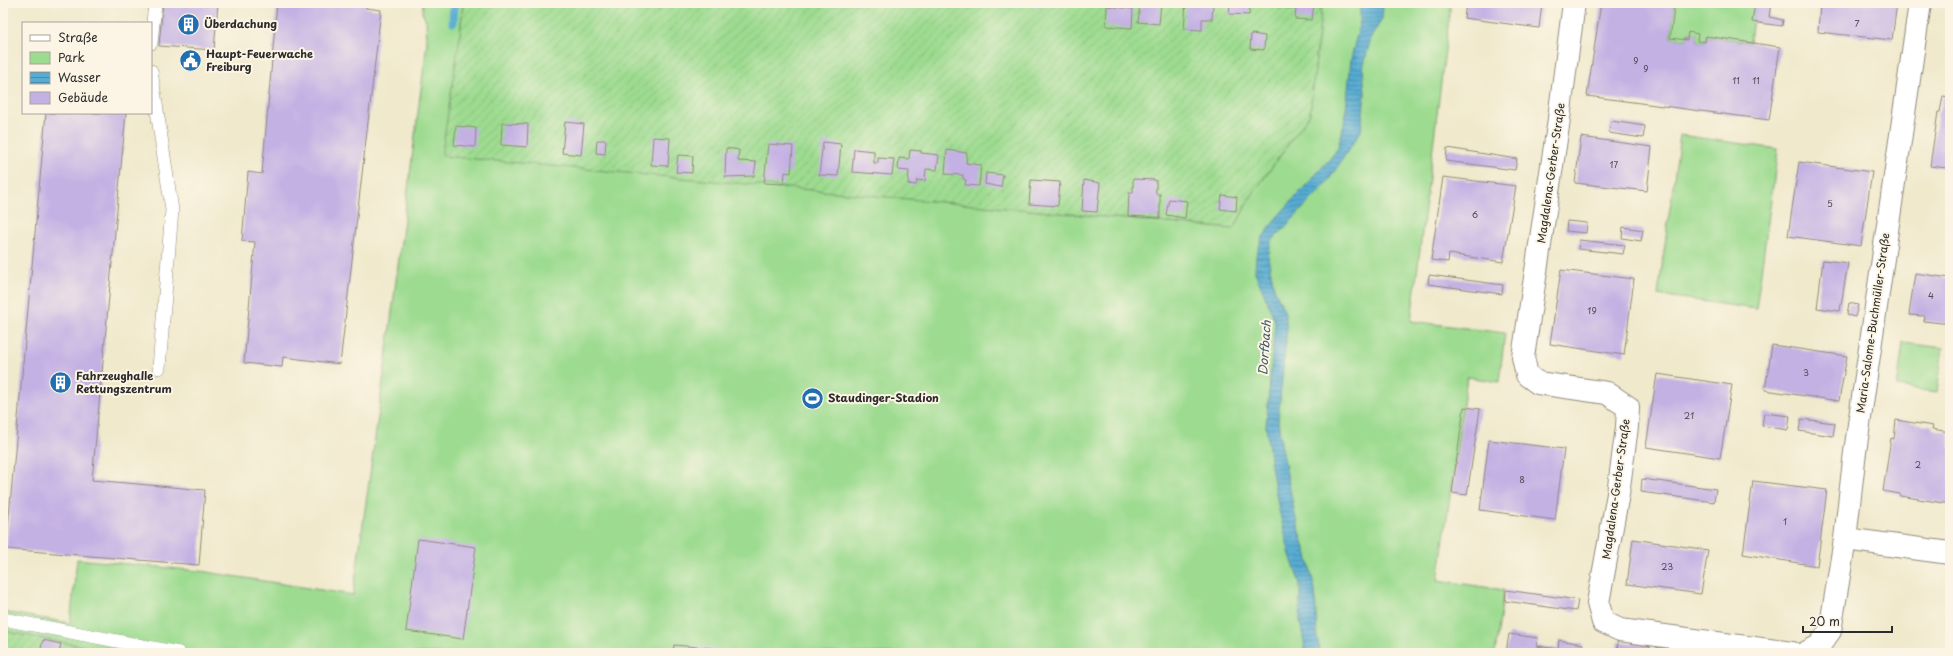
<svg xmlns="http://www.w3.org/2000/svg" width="1953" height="656" viewBox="0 0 1953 656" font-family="'Playpen Sans',sans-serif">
<defs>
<pattern id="garden-furrows" width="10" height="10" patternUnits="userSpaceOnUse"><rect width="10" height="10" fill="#9ddb90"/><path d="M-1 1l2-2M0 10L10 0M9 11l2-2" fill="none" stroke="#87bc7c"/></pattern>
<pattern id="water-rules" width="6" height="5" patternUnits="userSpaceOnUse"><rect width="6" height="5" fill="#56acd3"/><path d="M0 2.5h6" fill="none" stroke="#478cab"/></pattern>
</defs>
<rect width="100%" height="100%" fill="#fcf5e5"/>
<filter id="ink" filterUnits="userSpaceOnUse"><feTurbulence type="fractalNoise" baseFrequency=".025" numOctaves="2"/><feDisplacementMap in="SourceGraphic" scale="8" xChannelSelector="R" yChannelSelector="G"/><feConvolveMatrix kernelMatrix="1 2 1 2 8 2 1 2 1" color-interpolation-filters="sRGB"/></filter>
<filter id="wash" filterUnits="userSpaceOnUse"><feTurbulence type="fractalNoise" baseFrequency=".012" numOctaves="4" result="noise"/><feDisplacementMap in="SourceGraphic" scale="16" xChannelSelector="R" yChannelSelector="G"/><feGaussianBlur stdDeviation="0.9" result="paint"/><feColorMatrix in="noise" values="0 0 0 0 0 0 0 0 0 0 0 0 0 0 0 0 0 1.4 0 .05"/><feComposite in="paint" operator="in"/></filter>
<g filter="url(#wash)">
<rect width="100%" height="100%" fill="#f0e9cc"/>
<path fill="#9ddb90" stroke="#64835e" d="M 423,3 L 463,3 L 460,36 L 493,160 L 1234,229 L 1249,199 L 1310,114 L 1322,3 L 1451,3 L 1411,321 L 1505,333 L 1499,382 L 1467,377 L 1438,580 L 1504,590 L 1495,653 L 117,653 L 3,631 L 3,612 L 70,623 L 77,559 L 200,571 L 353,595 L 381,396 L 427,43 L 426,20 L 422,13 Z
M 1675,3 L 1755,3 L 1750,42 L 1706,36 L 1705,42 L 1697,41 L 1698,34 L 1688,32 L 1687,40 L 1670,38 Z
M 1680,135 L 1778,149 L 1756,309 L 1658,295 Z
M 1903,343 L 1943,348 L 1937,392 L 1897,387 Z"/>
<path fill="url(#garden-furrows)" stroke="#64835e" d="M 463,3 L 1322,3 L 1310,114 L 1249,199 L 1234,229 L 443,156 L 442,152 L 460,36 Z
M 3,631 L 117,653 L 3,653 Z"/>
<path fill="url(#water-rules)" stroke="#406c7f" d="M 1360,3 L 1381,3 L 1383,7 L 1382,19 L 1371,37 L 1363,68 L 1365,94 L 1361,131 L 1326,184 L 1271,242 L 1268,258 L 1274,288 L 1285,313 L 1287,329 L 1278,420 L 1281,443 L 1295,515 L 1307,555 L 1315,590 L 1317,636 L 1320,653 L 1306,653 L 1300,621 L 1300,584 L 1290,555 L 1279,510 L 1271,466 L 1266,426 L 1275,321 L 1255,272 L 1256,256 L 1262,238 L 1278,216 L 1329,160 L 1338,148 L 1345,120 L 1351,59 L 1360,22 Z"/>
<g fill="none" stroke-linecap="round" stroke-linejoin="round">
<path stroke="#56acd3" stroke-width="9" d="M 453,22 L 454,3"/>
</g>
<g id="blocks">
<path fill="#c4b1e4" d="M 163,3 L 218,3 L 214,50 L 159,46 Z
M 277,3 L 367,3 L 366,8 L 381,10 L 340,364 L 283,357 L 282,367 L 244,363 L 255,242 L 242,241 L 248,172 L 262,174 Z
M 714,3 L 730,3 L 730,6 Z
M 934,3 L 948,3 L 948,5 Z
M 1015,3 L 1041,3 L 1041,7 Z
M 1140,3 L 1161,3 L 1159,24 L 1138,22 Z
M 1186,3 L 1213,3 L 1212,19 L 1202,19 L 1202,30 L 1184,29 Z
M 1230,3 L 1250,3 L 1249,15 L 1229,14 Z
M 1277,3 L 1314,3 L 1312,20 L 1295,19 L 1296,9 L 1277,7 Z
M 1466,3 L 1542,3 L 1539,28 L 1464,18 Z
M 1601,3 L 1675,3 L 1670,38 L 1687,40 L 1688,32 L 1698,34 L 1697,41 L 1705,42 L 1706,36 L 1780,47 L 1769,120 L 1587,96 Z
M 1755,3 L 1771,3 L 1769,17 L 1783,20 L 1782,26 L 1752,22 Z
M 1820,3 L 1897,3 L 1892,40 L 1818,32 Z
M 1107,6 L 1133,9 L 1132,28 L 1106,26 Z
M 1251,34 L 1265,36 L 1264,50 L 1250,49 Z
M 1943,96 L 1950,97 L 1950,171 L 1947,171 L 1947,168 L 1930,166 L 1938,112 L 1940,112 Z
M 46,113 L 126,113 L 92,480 L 205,490 L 199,565 L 6,549 Z
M 1611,121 L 1645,126 L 1643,138 L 1609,133 Z
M 565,122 L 584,124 L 581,155 L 562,153 Z
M 502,123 L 528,124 L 527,147 L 501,145 Z
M 456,126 L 476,128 L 475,147 L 454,145 Z
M 653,137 L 670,138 L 668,166 L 651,165 Z
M 1581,137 L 1652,147 L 1647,191 L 1575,183 Z
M 597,140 L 606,140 L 605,154 L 596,153 Z
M 823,142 L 841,144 L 838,176 L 819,175 Z
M 768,144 L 793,146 L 791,173 L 785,172 L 784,184 L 764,183 Z
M 726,148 L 739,150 L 738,161 L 756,162 L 754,176 L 725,177 Z
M 1447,148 L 1517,159 L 1515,170 L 1446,161 Z
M 854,149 L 874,151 L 874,163 L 878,163 L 878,158 L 894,159 L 892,175 L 852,172 Z
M 910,150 L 921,151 L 921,153 L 939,155 L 937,170 L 926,169 L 925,181 L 917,180 L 916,185 L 908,184 L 909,171 L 898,170 L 899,158 L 909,159 Z
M 947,150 L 967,153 L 966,163 L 981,165 L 979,186 L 965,185 L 966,180 L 963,179 L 963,175 L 945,174 Z
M 678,155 L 693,156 L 692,173 L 676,172 Z
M 1799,162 L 1872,172 L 1861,246 L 1788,236 Z
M 986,173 L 1003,175 L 1001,187 L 985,184 Z
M 1443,177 L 1516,186 L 1503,262 L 1449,254 L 1448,262 L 1431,260 Z
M 1133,179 L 1156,180 L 1156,194 L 1160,194 L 1160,218 L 1128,216 L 1129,193 L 1133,193 Z
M 1031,180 L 1060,182 L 1058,206 L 1029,204 Z
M 1084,180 L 1100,183 L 1097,212 L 1082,211 Z
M 1222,195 L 1237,197 L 1236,211 L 1220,209 Z
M 1169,199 L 1187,201 L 1185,218 L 1166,215 Z
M 1567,221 L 1587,223 L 1586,233 L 1566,231 Z
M 1623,227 L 1643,230 L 1641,241 L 1622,238 Z
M 1579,240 L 1625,245 L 1623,254 L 1578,249 Z
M 1823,260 L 1848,263 L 1840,311 L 1817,308 Z
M 1561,270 L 1634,279 L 1624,355 L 1550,344 Z
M 1915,273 L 1950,278 L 1950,324 L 1924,321 L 1925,316 L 1909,315 Z
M 1429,275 L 1503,285 L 1502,294 L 1428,284 Z
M 1849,303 L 1858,305 L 1855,317 L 1847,315 Z
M 1772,345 L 1847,356 L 1839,401 L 1765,390 Z
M 1657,374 L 1732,385 L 1720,458 L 1646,447 Z
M 1464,407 L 1480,409 L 1467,495 L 1452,493 Z
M 1764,413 L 1790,416 L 1788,430 L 1762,426 Z
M 1801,419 L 1835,423 L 1833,436 L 1799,431 Z
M 1896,420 L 1933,426 L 1932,429 L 1950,432 L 1950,504 L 1900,496 L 1900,494 L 1883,491 L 1891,438 L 1894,439 Z
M 1489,440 L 1564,449 L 1555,520 L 1480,510 Z
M 1642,479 L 1716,489 L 1714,502 L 1641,492 Z
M 1753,481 L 1827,490 L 1817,566 L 1743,554 Z
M 418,539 L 476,547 L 463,639 L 406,631 Z
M 1633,539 L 1708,550 L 1701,594 L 1627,584 Z
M 1506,590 L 1578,600 L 1576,611 L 1505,601 Z
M 1509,634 L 1538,638 L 1537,646 L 1558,649 L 1559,640 L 1583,644 L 1582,653 L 1506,653 Z
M 43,640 L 61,644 L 59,653 L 40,653 Z
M 1618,641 L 1650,646 L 1649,653 L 1617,651 Z
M 674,645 L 756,652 L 756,653 L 673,653 Z
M 1657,647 L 1692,651 L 1692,653 L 1656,653 Z"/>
</g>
</g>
<g filter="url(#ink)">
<use href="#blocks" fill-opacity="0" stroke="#8e8a7c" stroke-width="1"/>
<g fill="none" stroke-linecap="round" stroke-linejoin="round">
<defs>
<path id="service" d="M 151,43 L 155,3
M 151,71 L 172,210 L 159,368
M 3,619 L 179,653"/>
<path id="minor" d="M 1574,3 L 1558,126 L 1523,357 L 1527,375 L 1538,383 L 1607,393 L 1628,407 L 1627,427 L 1618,494 L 1598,603 L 1603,622 L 1620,630 L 1792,653
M 1845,539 L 1950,553
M 1805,653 L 1819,646 L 1830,631 L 1845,539 L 1855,452 L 1920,3"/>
</defs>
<use href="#service" stroke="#8e8a7c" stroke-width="14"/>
<use href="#minor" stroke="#8e8a7c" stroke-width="24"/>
<use href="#service" stroke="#fff" stroke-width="13"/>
<use href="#minor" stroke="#fff" stroke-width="22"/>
</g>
</g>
<defs>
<symbol id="building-disc" viewBox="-11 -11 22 22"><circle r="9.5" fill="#1f6fb2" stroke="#fcf5e5"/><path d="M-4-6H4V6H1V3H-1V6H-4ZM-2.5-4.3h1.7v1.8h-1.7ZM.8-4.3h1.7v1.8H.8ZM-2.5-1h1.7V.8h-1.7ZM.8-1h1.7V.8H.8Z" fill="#fff"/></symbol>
<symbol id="civic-disc" viewBox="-11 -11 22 22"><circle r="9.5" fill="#1f6fb2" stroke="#fcf5e5"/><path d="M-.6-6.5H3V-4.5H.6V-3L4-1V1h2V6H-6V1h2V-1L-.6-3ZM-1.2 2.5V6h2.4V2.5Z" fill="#fff"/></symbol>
<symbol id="stadium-disc" viewBox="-11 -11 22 22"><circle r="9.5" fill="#1f6fb2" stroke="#fcf5e5"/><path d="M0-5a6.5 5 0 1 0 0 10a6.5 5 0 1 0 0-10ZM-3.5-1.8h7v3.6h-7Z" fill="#fff"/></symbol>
</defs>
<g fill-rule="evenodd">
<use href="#building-disc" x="176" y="12" width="25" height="25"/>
<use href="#civic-disc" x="178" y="48" width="25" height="25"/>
<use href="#building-disc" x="48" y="370" width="25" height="25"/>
<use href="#stadium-disc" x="800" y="386" width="25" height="25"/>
</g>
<g text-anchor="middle" stroke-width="4" stroke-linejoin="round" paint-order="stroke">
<g font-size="9" fill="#514c59">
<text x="1857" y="27">7</text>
<text x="1636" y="64">9</text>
<text x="1646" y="72">9</text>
<text x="1736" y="84">11</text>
<text x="1756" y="84">11</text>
<text x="1614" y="168">17</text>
<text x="1830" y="207">5</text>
<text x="1475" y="218">6</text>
<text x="1931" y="299">4</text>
<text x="1592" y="314">19</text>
<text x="1806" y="376">3</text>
<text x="1689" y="419">21</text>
<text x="1918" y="468">2</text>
<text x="1522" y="483">8</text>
<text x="1785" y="525">1</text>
<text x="1667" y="570">23</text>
</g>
<g font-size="11" font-weight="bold" fill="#2b2b2b" stroke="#fcf5e5" text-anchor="start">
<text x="204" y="28">Überdachung</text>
<text x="206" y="58">Haupt-Feuerwache<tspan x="206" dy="13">Freiburg</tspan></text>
<text x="76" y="380">Fahrzeughalle<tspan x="76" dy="13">Rettungszentrum</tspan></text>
<text x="828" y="402">Staudinger-Stadion</text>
</g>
<g font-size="11" fill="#2b2b2b" stroke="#fcf5e5">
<text transform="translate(1551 173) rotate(-82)" y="4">Magdalena-Gerber-Straße</text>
<text transform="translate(1873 323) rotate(-82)" y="4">Maria-Salome-Buchmüller-Straße</text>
<text transform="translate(1616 489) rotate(-82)" y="4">Magdalena-Gerber-Straße</text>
</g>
<g font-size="12" font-style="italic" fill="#3a5866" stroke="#fcf5e5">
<text transform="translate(1265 348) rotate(-86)" y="4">Dorfbach</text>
</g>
</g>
<rect width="1953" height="656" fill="none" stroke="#fcf5e5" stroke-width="16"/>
<rect x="22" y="22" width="130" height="92" fill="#fcf5e5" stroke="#a8a49b"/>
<rect x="30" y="35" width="20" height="6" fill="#ffffff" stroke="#a8a49b"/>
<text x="58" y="42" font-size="12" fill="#2b2b2b">Straße</text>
<rect x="30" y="52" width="20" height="12" fill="#9ddb90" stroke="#a8a49b"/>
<text x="58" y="62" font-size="12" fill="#2b2b2b">Park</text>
<rect x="30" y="72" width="20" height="12" fill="url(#water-rules)" stroke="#a8a49b"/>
<text x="58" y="82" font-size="12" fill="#2b2b2b">Wasser</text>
<rect x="30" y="92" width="20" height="12" fill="#c4b1e4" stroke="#a8a49b"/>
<text x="58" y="102" font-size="12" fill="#2b2b2b">Gebäude</text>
<path d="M1803 626v6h89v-6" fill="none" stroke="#2b2b2b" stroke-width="2"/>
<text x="1809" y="626" font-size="12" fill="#2b2b2b" stroke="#fcf5e5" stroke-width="3" paint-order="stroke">20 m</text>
</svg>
